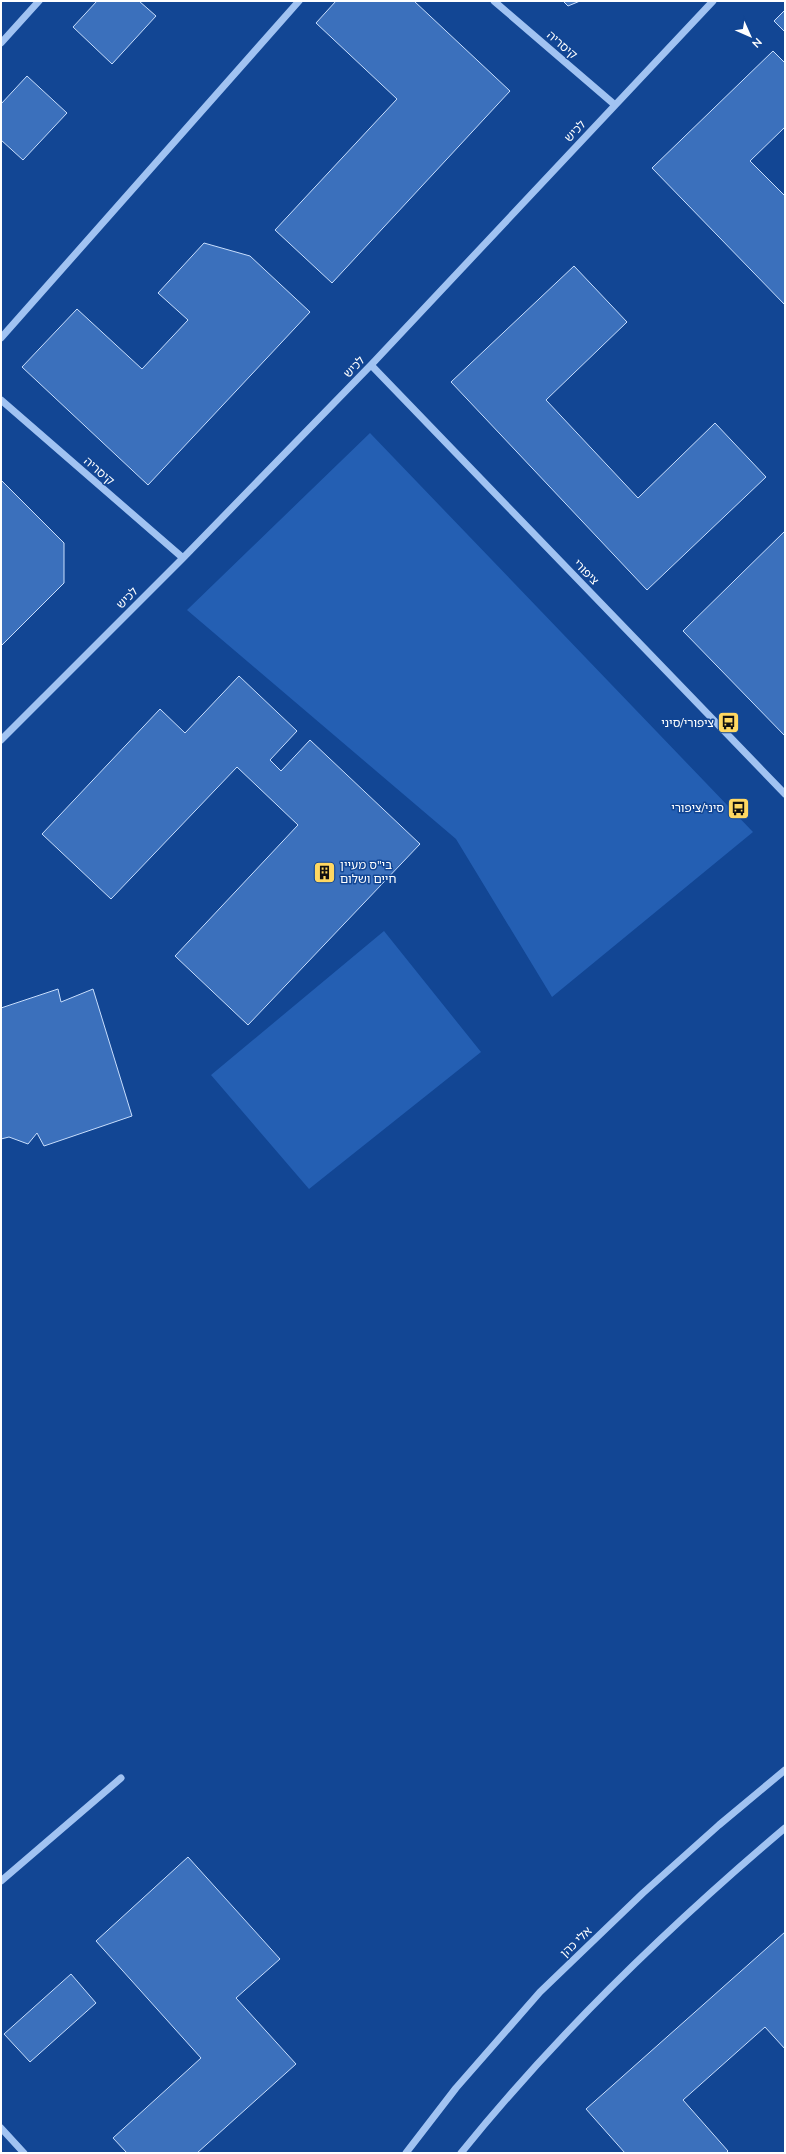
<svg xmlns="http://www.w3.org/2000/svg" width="786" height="2154" viewBox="0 0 786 2154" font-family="Mulish,'Noto Sans Hebrew',sans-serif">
<rect width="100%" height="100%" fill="#124694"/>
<path fill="#245fb3" d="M 370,433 L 753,832 L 552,997 L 456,839 L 187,610 Z
M 384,931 L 481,1052 L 309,1189 L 211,1075 Z"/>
<path fill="#3b70bc" stroke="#c8defd" d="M 97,1 L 139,1 L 156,16 L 112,64 L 73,27 Z
M 336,1 L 414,1 L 510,91 L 332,283 L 275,230 L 397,99 L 316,23 Z
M 563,1 L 580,1 L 568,6 Z
M 785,10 L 785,32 L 774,21 Z
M 773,51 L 785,63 L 785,127 L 750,161 L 785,196 L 785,305 L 652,168 Z
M 27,76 L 67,113 L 23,160 L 1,140 L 1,104 Z
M 204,243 L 250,256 L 310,312 L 148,485 L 22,367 L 77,309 L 142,369 L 188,320 L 158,293 Z
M 574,266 L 627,322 L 546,400 L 638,498 L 715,423 L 766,477 L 647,590 L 451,382 Z
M 1,480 L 64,543 L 64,583 L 1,646 Z
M 785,531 L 785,736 L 683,631 Z
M 239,676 L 297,731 L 270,760 L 281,771 L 310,740 L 420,844 L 248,1025 L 175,956 L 298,825 L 237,767 L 111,899 L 42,834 L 160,709 L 185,733 Z
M 58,989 L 61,1002 L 93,989 L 132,1116 L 44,1146 L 37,1133 L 28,1144 L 9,1137 L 1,1139 L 1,1008 Z
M 188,1857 L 280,1959 L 236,1998 L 296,2064 L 197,2153 L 127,2153 L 113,2138 L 201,2058 L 96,1941 Z
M 785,1932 L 785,2049 L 765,2027 L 683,2100 L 728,2151 L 726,2153 L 625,2153 L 586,2109 Z
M 71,1974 L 96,2003 L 30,2062 L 4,2034 Z"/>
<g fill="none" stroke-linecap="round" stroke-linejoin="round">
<path stroke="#a1c3f2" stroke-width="7" d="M 494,1 L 615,105
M 1,43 L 39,1
M 1,338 L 299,1
M 371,365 L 785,794
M 1,400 L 183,558
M 1,740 L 183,558 L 371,365 L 713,1
M 1,1881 L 121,1778
M 1,2128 L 24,2153
M 406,2153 L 456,2088 L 540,1992 L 643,1893 L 719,1825 L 785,1770
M 461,2153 C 557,2034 668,1927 785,1828"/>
</g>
<defs>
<symbol id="bus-square" viewBox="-11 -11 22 22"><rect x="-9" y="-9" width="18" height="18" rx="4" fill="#ffd862" stroke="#124694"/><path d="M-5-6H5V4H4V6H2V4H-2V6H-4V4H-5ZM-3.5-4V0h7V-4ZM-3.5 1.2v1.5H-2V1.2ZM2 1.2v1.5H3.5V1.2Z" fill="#111"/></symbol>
<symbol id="building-square" viewBox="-11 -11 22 22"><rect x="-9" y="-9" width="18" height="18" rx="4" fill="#ffd862" stroke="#124694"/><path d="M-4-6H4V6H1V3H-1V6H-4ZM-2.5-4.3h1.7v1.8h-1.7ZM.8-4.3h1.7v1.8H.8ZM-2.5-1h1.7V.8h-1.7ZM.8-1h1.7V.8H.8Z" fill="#111"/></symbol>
</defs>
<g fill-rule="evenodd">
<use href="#bus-square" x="716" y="710" width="25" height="25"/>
<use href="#bus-square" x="726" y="796" width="25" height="25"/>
<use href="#building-square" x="312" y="860" width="25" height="25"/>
</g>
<g text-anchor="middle" stroke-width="3" stroke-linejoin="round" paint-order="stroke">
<g font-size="12" fill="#fff" stroke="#124694">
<text transform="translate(562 45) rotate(41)" y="4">קיסריה</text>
<text transform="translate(575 131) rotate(-47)" y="4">לכיש</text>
<text transform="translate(354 367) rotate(-46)" y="4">לכיש</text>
<text transform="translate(99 471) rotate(41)" y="4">קיסריה</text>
<text transform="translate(586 572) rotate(46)" y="4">ציפורי</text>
<text transform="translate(127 598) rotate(-45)" y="4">לכיש</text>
<text transform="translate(576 1942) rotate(-44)" y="4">אלי כהן</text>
</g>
<g font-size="12" fill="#fff" stroke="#124694" text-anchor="end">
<text x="714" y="727">ציפורי/סיני</text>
<text x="724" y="812">סיני/ציפורי</text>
<text x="340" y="869" text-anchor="start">בי"ס מעיין<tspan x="340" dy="14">חיים ושלום</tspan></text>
</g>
</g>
<rect width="786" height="2154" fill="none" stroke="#ffffff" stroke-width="4"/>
<g transform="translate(750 36) rotate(135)" stroke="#124694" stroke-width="3" paint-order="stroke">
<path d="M0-3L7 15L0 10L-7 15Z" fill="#ffffff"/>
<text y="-6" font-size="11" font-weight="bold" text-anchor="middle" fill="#ffffff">N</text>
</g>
</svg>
